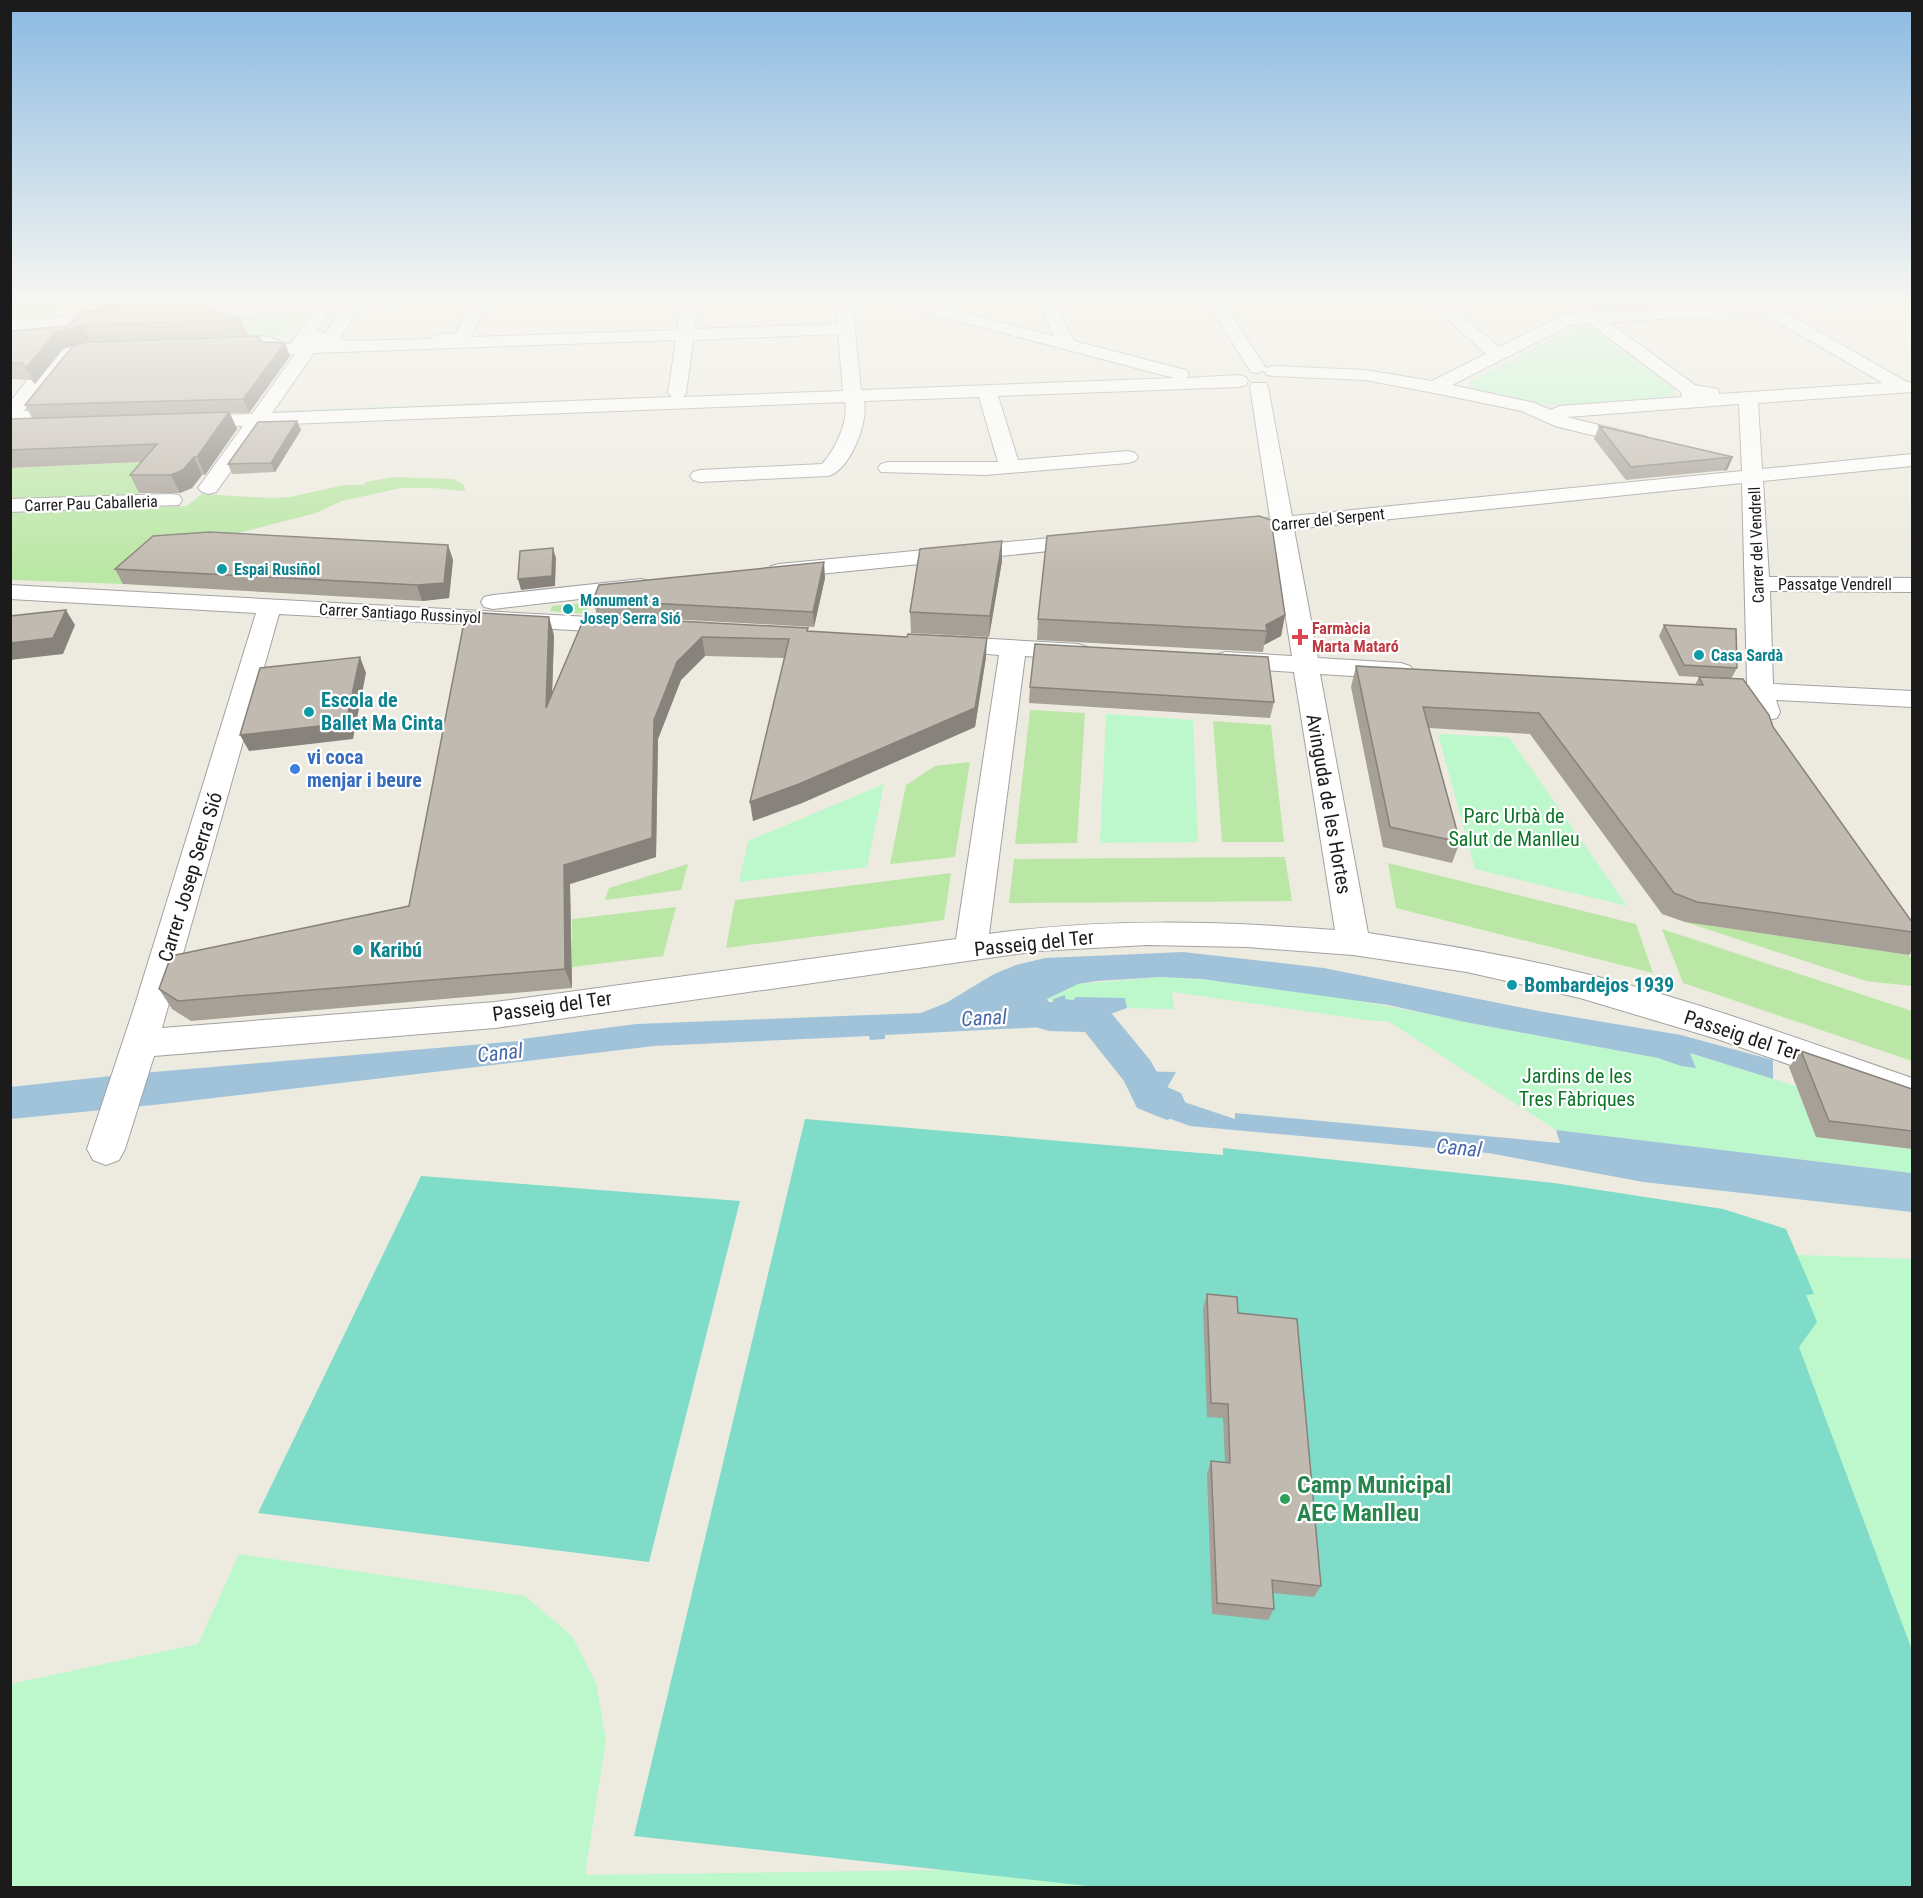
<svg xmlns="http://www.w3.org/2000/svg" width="1923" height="1898" viewBox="0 0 1923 1898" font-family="'Roboto Condensed',sans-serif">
<rect width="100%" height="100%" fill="#edebe0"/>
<path fill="#bbe7a6" d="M 11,302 L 64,302 L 54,314 L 11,317 Z
M 165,461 L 137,495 L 11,500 L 10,468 Z
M 393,477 L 454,479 L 464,485 L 465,491 L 433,488 L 401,488 L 342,501 L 316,513 L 235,534 L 123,584 L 11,580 L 11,513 L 187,506 L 202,494 L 271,498 L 290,497 L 344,485 L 364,485 L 366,482 Z
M 591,602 L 587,614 L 550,611 L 552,606 Z
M 1030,710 L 1085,713 L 1077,843 L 1015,844 Z
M 1213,721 L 1271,725 L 1284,842 L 1222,842 Z
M 970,762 L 955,857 L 890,864 L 906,785 L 935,766 Z
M 1285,857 L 1292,901 L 1009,903 L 1014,859 Z
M 1388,863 L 1636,924 L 1653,973 L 1396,908 Z
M 688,864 L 681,890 L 605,900 L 609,888 Z
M 951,873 L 944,920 L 726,948 L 735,900 Z
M 676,907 L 663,956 L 572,967 L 572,919 Z
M 1685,922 L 1909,955 L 1912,960 L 1912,986 L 1866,981 Z
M 1662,929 L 1912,1011 L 1912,1061 L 1683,983 Z"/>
<path fill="#bcf8cb" d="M 303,309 L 279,339 L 98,345 L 113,322 Z
M 1577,326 L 1592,328 L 1676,390 L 1672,397 L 1551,405 L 1473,389 L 1468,382 Z
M 846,390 L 846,394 L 267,417 L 272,411 Z
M 1106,714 L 1193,720 L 1198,842 L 1100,843 Z
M 1438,734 L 1509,737 L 1627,906 L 1475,869 Z
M 884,784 L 867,867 L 739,882 L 748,841 Z
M 1161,977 C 1264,981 1365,1001 1466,1022 C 1530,1035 1594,1046 1658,1058 L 1681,1066 L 1696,1067 L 1689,1053 L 1796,1086 L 1816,1137 L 1912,1149 L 1912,1173 L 1556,1130 L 1388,1021 L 1374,1021 L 1172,992 L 1174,1009 L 1127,1008 L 1125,998 L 1073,1001 L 1065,999 L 1065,996 L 1054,1002 L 1047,999 L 1078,984 Z
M 1797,1255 L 1912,1259 L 1912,1650 L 1799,1347 L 1805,1294 L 1814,1294 Z
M 239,1554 L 525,1596 L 572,1636 L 596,1683 L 606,1740 L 585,1875 L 943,1870 L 1106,1887 L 11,1887 L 10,1684 L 198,1644 Z"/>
<path fill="#7edcc8" d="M 805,1119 L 1223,1155 L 1223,1148 L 1554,1183 L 1723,1209 L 1786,1229 L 1814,1294 L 1806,1295 L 1817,1322 L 1799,1347 L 1912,1650 L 1912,1887 L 1106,1888 L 634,1836 Z
M 421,1176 L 740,1201 L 649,1562 L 258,1513 Z"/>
<path fill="#a1c3da" d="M 1183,952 L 1324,968 L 1544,1012 L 1681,1035 L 1773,1060 L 1773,1079 L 1690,1053 L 1696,1068 L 1681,1066 L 1658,1058 L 1465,1022 L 1388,1005 L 1202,979 L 1161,977 L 1097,981 L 1078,984 L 1047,999 L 1049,1002 L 1053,1002 L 1053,999 L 1065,995 L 1065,999 L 1073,1000 L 1076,997 L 1125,998 L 1127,1008 L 1066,1030 L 1063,1026 L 885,1035 L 885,1039 L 870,1040 L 869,1036 L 654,1046 L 163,1104 L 11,1119 L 10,1087 L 130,1074 L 520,1041 L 522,1039 L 636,1024 L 921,1013 L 946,1003 L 994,974 L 1016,965 L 1045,958 Z
M 1137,1071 L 1176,1072 L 1163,1095 L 1235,1119 L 1235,1113 L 1560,1143 L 1556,1130 L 1912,1173 L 1912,1212 L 1643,1182 L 1488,1153 L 1190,1126 L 1168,1118 L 1131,1094 Z"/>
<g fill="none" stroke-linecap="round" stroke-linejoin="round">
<path fill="#a1c3da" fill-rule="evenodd" d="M 1049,1003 L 1095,1005 L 1108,1009 L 1150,1060 L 1165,1086 L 1181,1093 L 1186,1104 L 1181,1115 L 1167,1120 L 1137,1108 L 1124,1081 L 1085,1032 L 1049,1031 L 1036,1027 L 1031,1017 L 1036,1007 Z"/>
<defs>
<path id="minor" d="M 289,302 L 333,302 L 334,304 L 317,330 L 325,333 L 348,302 L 418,302 L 410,307 L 360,309 L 340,337 L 347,341 L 430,339 L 438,334 L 456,333 L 472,302 L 488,302 L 471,337 L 677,330 L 682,302 L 698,302 L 695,329 L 837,324 L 836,302 L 852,302 L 861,390 L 1174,378 L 897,305 L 895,302 L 921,302 L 1054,336 L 1039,302 L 1055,302 L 1074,341 L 1186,370 L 1189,374 L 1187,378 L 1239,375 L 1246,377 L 1248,381 L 1246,385 L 1239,387 L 998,396 L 1018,460 L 1128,451 L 1135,453 L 1138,457 L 1135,461 L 1128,463 L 985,475 L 881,472 L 878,468 L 881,464 L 888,462 L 998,462 L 979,397 L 864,401 C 869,421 850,471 828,476 L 700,482 L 693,480 L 690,476 L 693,472 L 700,470 L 822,464 C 835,450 849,421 845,402 L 264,425 L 216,492 L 209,494 L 202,492 L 198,488 L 243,426 L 189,428 L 182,426 L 179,422 L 182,418 L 189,416 L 252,414 L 295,354 L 267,353 L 264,347 L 242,347 L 239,343 L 242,339 C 251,337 263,335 272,338 C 279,341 283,344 291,344 L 314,310 L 177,320 L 169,315 L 177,310 ZM 838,334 L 843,391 L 683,397 L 686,393 L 693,340 ZM 676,340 L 668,393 L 672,397 L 272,413 L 314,353 Z
M 1207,302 L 1223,302 L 1266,368 L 1273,366 L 1365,370 L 1432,381 L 1486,354 L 1428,302 L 1446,302 L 1499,347 L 1563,315 L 1579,313 L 1581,309 L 1587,308 L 1597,312 L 1764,302 L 1866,302 L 1864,305 L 1858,307 L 1783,311 L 1907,382 L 1912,382 L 1912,392 L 1758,403 L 1762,469 L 1912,454 L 1912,466 L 1763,481 L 1769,577 L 1912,578 L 1912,592 L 1770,591 L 1773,684 L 1912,691 L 1912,707 L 1776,700 L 1780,712 L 1777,718 L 1767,720 L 1757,718 L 1749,699 L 1699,695 L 1695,689 L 1699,683 L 1708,681 L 1747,683 L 1742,483 L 1294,529 L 1318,658 L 1401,663 L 1410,666 L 1414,671 L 1410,676 L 1401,679 L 1320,674 L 1368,933 C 1438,944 1509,955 1578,972 C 1692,999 1802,1040 1912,1078 L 1912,1108 L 1717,1039 L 1580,998 L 1467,972 L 1353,955 L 1247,947 L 1147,945 L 1038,951 L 495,1028 L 154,1056 L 125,1149 L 119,1160 L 106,1165 L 93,1160 L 87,1149 L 134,1008 L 256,613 L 10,599 L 10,585 L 626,619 L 635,621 L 638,626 L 635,631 L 626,633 L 279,614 L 162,1028 L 495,1002 L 956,939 L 999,655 L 932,649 L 928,644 L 932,639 L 941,636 L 1078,644 L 1087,647 L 1091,652 L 1087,657 L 1078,660 L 1025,656 L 989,934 C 1104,918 1219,921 1335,930 L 1294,672 L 1225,668 L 1216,665 L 1212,660 L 1216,655 L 1225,652 L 1292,656 L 1272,531 L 1227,536 L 1219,534 L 1216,529 L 1219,524 L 1270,518 L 1250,387 L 1252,383 L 1266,383 L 1268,387 L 1292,516 L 1742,471 L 1739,404 L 1567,417 L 1647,437 L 1650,441 L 1647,445 L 1640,447 L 1555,426 L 1522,411 L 1434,393 L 1365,380 L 1273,376 L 1267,375 L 1264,371 L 1257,373 L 1251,372 ZM 1762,313 L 1883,383 L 1719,394 L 1718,389 L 1695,385 L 1609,322 ZM 1589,323 L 1681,392 L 1682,397 L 1559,406 L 1551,410 L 1535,403 L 1452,385 L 1572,324 Z
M 83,315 L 114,315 L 122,320 L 114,325 L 87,327 L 24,411 L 77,409 L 84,411 L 87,415 L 84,419 L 77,421 L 10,423 L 10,402 L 68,328 L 10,331 L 10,321 Z
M 171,494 L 179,495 L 182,500 L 179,505 L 10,512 L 10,499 Z
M 1092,534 L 1100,536 L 1103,541 L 1100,546 L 779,578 L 771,576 L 767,571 L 771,566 L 779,564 Z
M 641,579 L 649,581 L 653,586 L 649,591 L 493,609 L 484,607 L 481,602 L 484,597 L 493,595 Z"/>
</defs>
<use href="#minor" stroke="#a2a2a2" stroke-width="2"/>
<use href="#minor" fill="#fff" fill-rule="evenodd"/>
</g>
<path fill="#a6a097" d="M 95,302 L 226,302 L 175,305 L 241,320 L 248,335 L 90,341 L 86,342 L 262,342 L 290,356 L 249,413 L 230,413 L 237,429 L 205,475 L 202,475 L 192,488 L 180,493 L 139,493 L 130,475 L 141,462 L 10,468 L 10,419 L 32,418 L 25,405 L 86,342 L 63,349 L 35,384 L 31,380 L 10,379 L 10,331 L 68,326 L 98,311 L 94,303 Z
M 1587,302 L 1700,302 L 1699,304 L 1598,310 Z
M 1599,426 L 1733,457 L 1727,470 L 1626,480 L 1594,439 Z
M 301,430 L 275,472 L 232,474 L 228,464 Z
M 448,545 L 453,560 L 449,598 L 422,601 L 123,584 L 115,569 Z
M 1002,561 L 989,637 L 911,633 L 910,612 Z
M 825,578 L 814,627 L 597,615 L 593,600 Z
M 1285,615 L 1281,636 L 1264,645 L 1263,652 L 1037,640 L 1038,619 Z
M 585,616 L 808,628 L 808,631 L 986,657 L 975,727 L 802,803 L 753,821 L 785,658 L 705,656 L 681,680 L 658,739 L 656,857 L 570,884 L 572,988 L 191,1021 L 172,1009 L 159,989 L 409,906 L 554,635 L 552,693 Z
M 1664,625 L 1737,668 L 1731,679 L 1773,727 L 1912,922 L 1912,951 L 1909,955 L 1685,922 L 1662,914 L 1530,734 L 1429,728 L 1460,842 L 1452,863 L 1383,847 L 1351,687 L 1356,666 L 1695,685 L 1699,677 L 1679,676 L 1659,636 Z
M 1030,687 L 1274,702 L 1270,718 L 1029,703 Z
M 1801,1051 L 1912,1089 L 1912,1149 L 1816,1137 L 1789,1067 Z
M 1207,1294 L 1238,1313 L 1321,1586 L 1314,1597 L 1273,1593 L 1274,1609 L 1268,1620 L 1212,1614 L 1207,1474 L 1211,1461 L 1225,1462 L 1223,1418 L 1207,1417 L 1203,1309 Z"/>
<path fill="#87827b" d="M 105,302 L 226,302 L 175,305 L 176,307 L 99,313 L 94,303 Z
M 83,325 L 90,341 L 63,349 L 35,384 L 26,368 L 55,333 Z
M 285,343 L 290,356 L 249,413 L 243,399 Z
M 229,412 L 237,429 L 205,475 L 197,457 Z
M 297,421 L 301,430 L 275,472 L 271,463 Z
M 194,457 L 202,475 L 192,488 L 180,493 L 171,475 Z
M 1733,457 L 1727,470 L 1724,471 L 1730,458 Z
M 1002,541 L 1002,561 L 989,637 L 990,616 Z
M 448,545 L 453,560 L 449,598 L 422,601 L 417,585 Z
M 553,548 L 556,558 L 555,586 L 521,590 L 518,579 Z
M 824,562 L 825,578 L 814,627 L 813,612 Z
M 66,610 L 75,625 L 63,654 L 10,660 L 10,643 Z
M 1285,615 L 1281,636 L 1264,645 L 1267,631 L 1266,625 Z
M 549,617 L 554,635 L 551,727 L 546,708 Z
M 702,637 L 705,656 L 681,680 L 658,739 L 656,857 L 570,884 L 572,988 L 565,969 L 564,865 L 677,662 Z
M 987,638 L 986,657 L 975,727 L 802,803 L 753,821 L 750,802 Z
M 360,657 L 366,673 L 353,739 L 249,751 L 240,735 Z"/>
<path fill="#c1bab0" stroke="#87827b" stroke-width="1.5" d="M 201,304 L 241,320 L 83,325 L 55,333 L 26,368 L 22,363 L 10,363 L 10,331 L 68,326 L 80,312 Z
M 258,336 L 262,342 L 285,343 L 243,399 L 25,405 L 72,347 L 86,342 Z
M 229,412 L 197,457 L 194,457 L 183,470 L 171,475 L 130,475 L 157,444 L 10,450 L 10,419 Z
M 297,421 L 271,463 L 228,464 L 258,422 Z
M 1599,426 L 1733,457 L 1631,467 Z
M 1259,516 L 1271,520 L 1285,615 L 1266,625 L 1267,631 L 1038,619 L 1047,536 Z
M 209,532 L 448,545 L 444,583 L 417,585 L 115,569 L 153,536 Z
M 1002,541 L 990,616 L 910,612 L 920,549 Z
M 553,548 L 552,576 L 518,579 L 520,551 Z
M 824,562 L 813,612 L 593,600 L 599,585 Z
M 66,610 L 53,638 L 10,643 L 10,616 Z
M 466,612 L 549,617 L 546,708 L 585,616 L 808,628 L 807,631 L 907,637 L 908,634 L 987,638 L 975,708 L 799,784 L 750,802 L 789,639 L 702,637 L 677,662 L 654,720 L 652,838 L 564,865 L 565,969 L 178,1001 L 159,989 L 171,956 L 409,906 Z
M 1664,625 L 1736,629 L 1737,668 L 1684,665 Z
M 1035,644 L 1268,657 L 1274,702 L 1030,687 Z
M 360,657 L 346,723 L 240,735 L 260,668 Z
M 1356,666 L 1703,685 L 1699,677 L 1743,679 L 1769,715 L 1773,727 L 1912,922 L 1912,932 L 1697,902 L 1674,893 L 1539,713 L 1423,707 L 1460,842 L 1390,827 Z
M 1801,1051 L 1912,1089 L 1912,1131 L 1829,1121 Z
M 1207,1294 L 1237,1297 L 1238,1313 L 1297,1319 L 1321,1586 L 1272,1580 L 1274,1609 L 1217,1603 L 1211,1461 L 1230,1463 L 1228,1404 L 1211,1403 Z"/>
<linearGradient id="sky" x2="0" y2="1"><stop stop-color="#8bbae2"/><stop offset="0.53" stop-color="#f7f6f1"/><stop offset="1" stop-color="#f7f6f1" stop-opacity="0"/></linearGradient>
<rect width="1923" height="568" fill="url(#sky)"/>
<g fill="#0f9aa8" stroke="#fff" stroke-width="2">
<circle cx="222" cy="569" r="6"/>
<circle cx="568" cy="609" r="6"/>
<circle cx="1699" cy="655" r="6"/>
<circle cx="309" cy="712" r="6"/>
<circle cx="358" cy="950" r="6"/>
<circle cx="1512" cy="985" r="6"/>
</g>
<path fill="#e0444e" stroke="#fff" stroke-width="2" d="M1297 628h6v6h6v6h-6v6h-6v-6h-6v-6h6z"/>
<circle fill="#3f7fe0" stroke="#fff" stroke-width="2" cx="295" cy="769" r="6"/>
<circle fill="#2e9e5b" stroke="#fff" stroke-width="2" cx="1285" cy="1499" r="6"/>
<g text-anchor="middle" stroke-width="4.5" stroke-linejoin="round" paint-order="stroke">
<g font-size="16" fill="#1b1b1b" stroke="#fff">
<text transform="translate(91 503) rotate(-2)" y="6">Carrer Pau Caballeria</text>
<text transform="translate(1328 519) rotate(-6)" y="6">Carrer del Serpent</text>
<text transform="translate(1756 545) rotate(-92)" y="6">Carrer del Vendrell</text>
<text x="1835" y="590">Passatge Vendrell</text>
<text transform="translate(400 613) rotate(3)" y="6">Carrer Santiago Russinyol</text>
</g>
<g font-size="16" font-weight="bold" fill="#0d838f" stroke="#fff" text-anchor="start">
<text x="234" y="575">Espai Rusiñol</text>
<text x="580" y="606">Monument a<tspan x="580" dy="18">Josep Serra Sió</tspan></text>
<text x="1711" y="661">Casa Sardà</text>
</g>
<g font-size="16" font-weight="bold" fill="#be3a42" stroke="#fff" text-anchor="start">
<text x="1312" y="634">Farmàcia<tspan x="1312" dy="18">Marta Mataró</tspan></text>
</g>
<g font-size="20" font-weight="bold" fill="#0d838f" stroke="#fff" text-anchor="start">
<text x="321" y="707">Escola de<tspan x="321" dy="23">Ballet Ma Cinta</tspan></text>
<text x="370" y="957">Karibú</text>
<text x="1524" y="992">Bombardejos 1939</text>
</g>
<g font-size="20" font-weight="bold" fill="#366cbe" stroke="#fff" text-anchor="start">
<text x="307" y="764">vi coca<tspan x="307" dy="23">menjar i beure</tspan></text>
</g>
<g font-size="20" fill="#1b1b1b" stroke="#fff">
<text transform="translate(1329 804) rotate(80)" y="7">Avinguda de les Hortes</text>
<text transform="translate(190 877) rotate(-73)" y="7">Carrer Josep Serra Sió</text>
<text transform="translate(1034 943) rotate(-6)" y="7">Passeig del Ter</text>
<text transform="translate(552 1006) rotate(-8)" y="7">Passeig del Ter</text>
<text transform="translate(1742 1035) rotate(18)" y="7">Passeig del Ter</text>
</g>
<g font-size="20" fill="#0c7627" stroke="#fff">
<text x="1514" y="823">Parc Urbà de<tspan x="1514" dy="23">Salut de Manlleu</tspan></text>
<text x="1577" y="1083">Jardins de les<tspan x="1577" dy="23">Tres Fàbriques</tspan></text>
</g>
<g font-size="21" font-style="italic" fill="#4a69a8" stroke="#fff">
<text transform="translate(984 1018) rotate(-3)" y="7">Canal</text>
<text transform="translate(500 1053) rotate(-6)" y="7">Canal</text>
<text transform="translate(1459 1148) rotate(5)" y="7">Canal</text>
</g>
<g font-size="24" font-weight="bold" fill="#27864d" stroke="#fff" text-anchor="start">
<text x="1297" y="1493">Camp Municipal<tspan x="1297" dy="28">AEC Manlleu</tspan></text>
</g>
</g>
<rect width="1923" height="1898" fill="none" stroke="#1b1b1b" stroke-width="24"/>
</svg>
